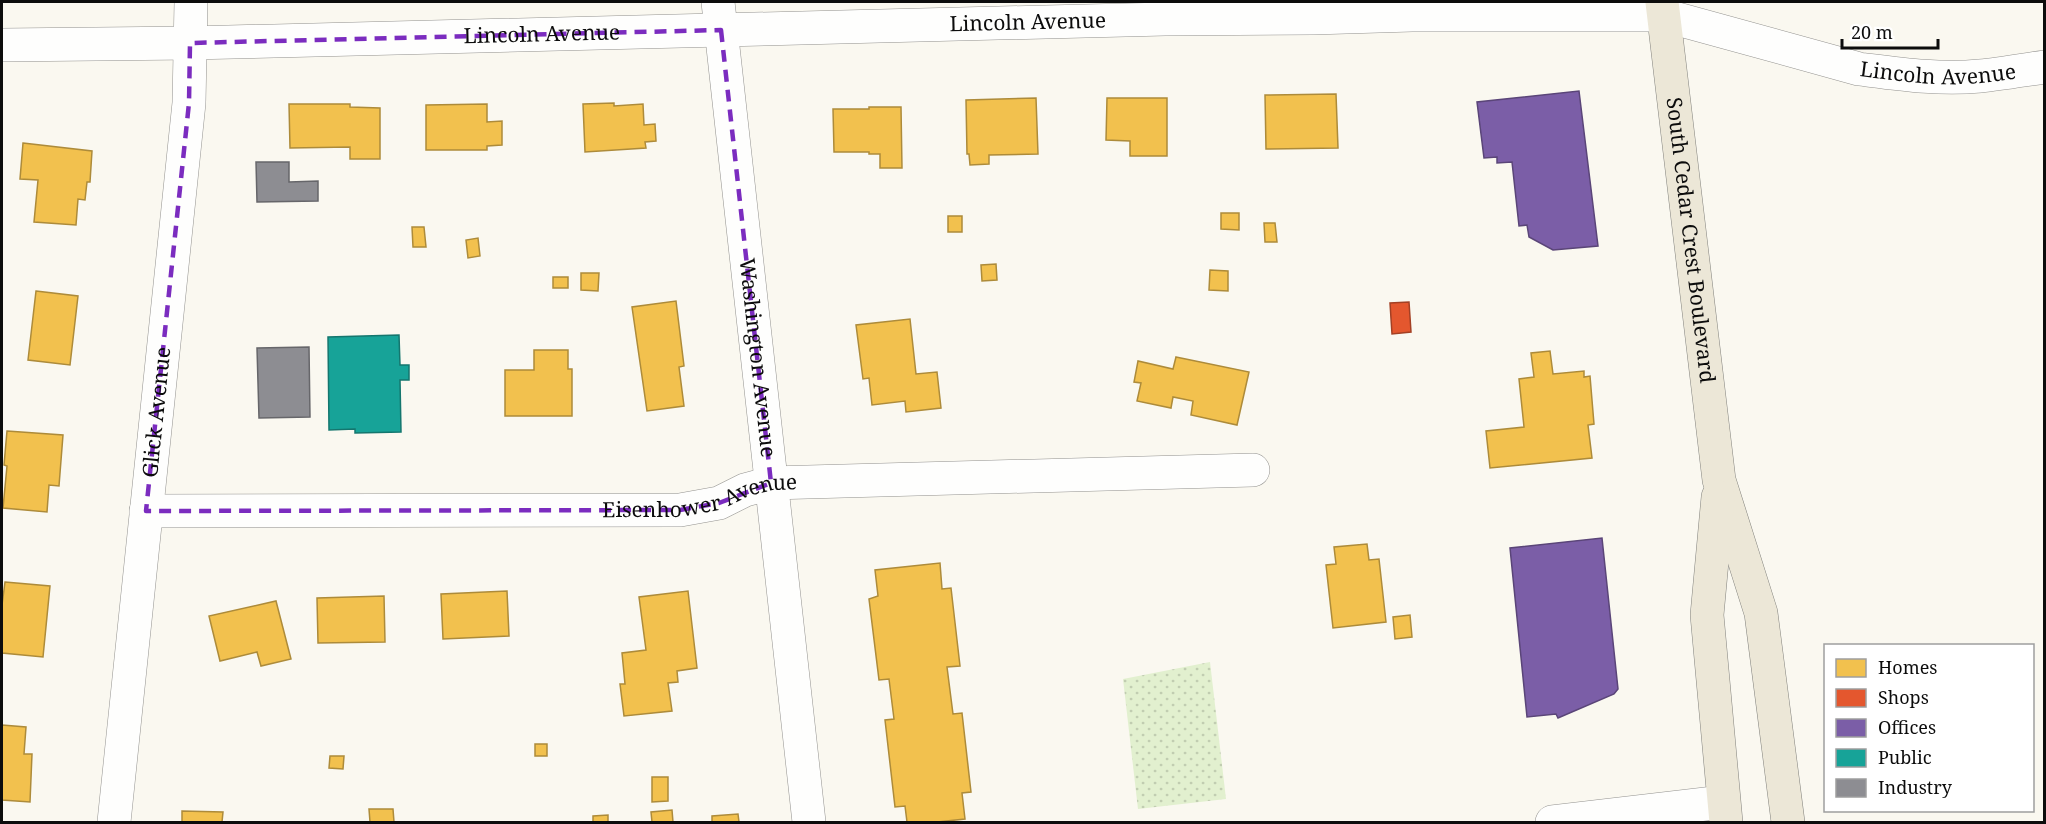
<svg xmlns="http://www.w3.org/2000/svg" width="2046" height="824" viewBox="0 0 2046 824" font-family="'Noto Serif',serif">
<defs>
<pattern id="park-dots" width="8" height="8" patternUnits="userSpaceOnUse" patternTransform="scale(1.5)"><rect width="8" height="8" fill="#e2f0cf"/><path d="M2 2h.1M6 6h.1" fill="none" stroke="#c1cdb1" stroke-width="1.8" stroke-linecap="round"/></pattern>
</defs>
<rect width="100%" height="100%" fill="#faf8f0"/>
<path fill="url(#park-dots)" d="M 1210,662 L 1226,799 L 1138,809 L 1123,679 Z"/>
<path fill="#f2c14e" stroke="#ad8b3a" stroke-width="1.5" d="M 1336,94 L 1338,148 L 1266,149 L 1265,95 Z
M 1036,98 L 1038,154 L 989,155 L 989,164 L 970,165 L 969,154 L 967,154 L 966,100 Z
M 1107,98 L 1167,98 L 1167,156 L 1130,156 L 1130,141 L 1106,140 Z
M 614,103 L 614,106 L 643,104 L 644,125 L 655,124 L 656,141 L 645,142 L 646,148 L 585,152 L 583,104 Z
M 289,104 L 350,104 L 350,107 L 380,108 L 380,159 L 350,159 L 350,147 L 290,148 Z
M 487,104 L 487,122 L 502,121 L 502,145 L 487,146 L 487,150 L 426,150 L 426,105 Z
M 869,107 L 901,107 L 902,168 L 880,168 L 880,154 L 869,154 L 869,152 L 834,152 L 833,109 L 869,109 Z
M 23,143 L 92,151 L 90,182 L 87,182 L 85,200 L 78,199 L 76,225 L 34,222 L 38,180 L 20,179 Z
M 1221,213 L 1239,213 L 1239,230 L 1221,229 Z
M 948,216 L 962,216 L 962,232 L 948,232 Z
M 1264,223 L 1275,223 L 1277,242 L 1265,242 Z
M 412,227 L 424,227 L 426,247 L 413,247 Z
M 478,238 L 480,256 L 468,258 L 466,240 Z
M 996,264 L 997,280 L 982,281 L 981,265 Z
M 1210,270 L 1228,271 L 1228,291 L 1209,290 Z
M 581,273 L 599,273 L 598,291 L 581,290 Z
M 553,277 L 568,277 L 568,288 L 553,288 Z
M 36,291 L 78,296 L 70,365 L 28,360 Z
M 676,301 L 684,366 L 679,367 L 684,406 L 647,411 L 632,307 Z
M 910,319 L 916,374 L 937,372 L 941,408 L 906,412 L 905,401 L 872,405 L 869,378 L 863,379 L 856,325 Z
M 534,350 L 568,350 L 568,369 L 572,369 L 572,416 L 505,416 L 505,370 L 534,370 Z
M 1550,351 L 1553,374 L 1584,371 L 1584,377 L 1590,376 L 1594,424 L 1588,425 L 1592,458 L 1490,468 L 1486,431 L 1524,427 L 1519,379 L 1534,377 L 1531,353 Z
M 1176,357 L 1249,372 L 1237,425 L 1191,415 L 1193,401 L 1173,397 L 1171,408 L 1137,401 L 1141,383 L 1134,382 L 1138,361 L 1173,369 Z
M 7,431 L 63,435 L 59,486 L 49,485 L 47,512 L 3,508 L 7,466 L 4,465 Z
M 1367,544 L 1369,560 L 1379,559 L 1386,622 L 1333,628 L 1326,565 L 1336,564 L 1334,547 Z
M 940,563 L 942,589 L 951,588 L 960,666 L 947,667 L 953,714 L 962,713 L 971,792 L 962,793 L 965,819 L 937,822 L 907,822 L 905,806 L 895,807 L 885,720 L 894,719 L 889,679 L 879,680 L 869,599 L 878,596 L 875,570 Z
M 5,582 L 50,586 L 43,657 L 2,653 L 2,605 Z
M 507,591 L 509,636 L 443,639 L 441,594 Z
M 688,591 L 697,668 L 677,671 L 678,682 L 668,683 L 672,711 L 624,716 L 620,684 L 625,684 L 622,653 L 646,650 L 639,597 Z
M 384,596 L 385,642 L 318,643 L 317,598 Z
M 276,601 L 291,659 L 261,666 L 257,652 L 220,661 L 209,616 Z
M 1410,615 L 1412,637 L 1395,639 L 1393,617 Z
M 2,725 L 26,727 L 24,754 L 32,754 L 30,802 L 2,800 Z
M 535,744 L 547,744 L 547,756 L 535,756 Z
M 330,756 L 344,756 L 343,769 L 329,768 Z
M 652,777 L 668,777 L 668,801 L 652,802 Z
M 369,809 L 393,809 L 394,822 L 370,822 Z
M 672,810 L 673,822 L 652,822 L 651,812 Z
M 182,811 L 223,812 L 222,822 L 182,822 Z
M 738,814 L 739,822 L 712,822 L 712,816 Z
M 608,815 L 608,822 L 593,822 L 593,816 Z"/>
<path fill="#e4572e" stroke="#a34024" stroke-width="1.5" d="M 1409,302 L 1411,332 L 1392,334 L 1390,303 Z"/>
<path fill="#7b5ea7" stroke="#5a4578" stroke-width="1.5" d="M 1579,91 L 1598,246 L 1553,250 L 1529,237 L 1527,225 L 1519,226 L 1512,162 L 1497,163 L 1497,157 L 1484,158 L 1477,102 Z
M 1602,538 L 1618,689 L 1614,694 L 1558,718 L 1556,714 L 1527,717 L 1510,548 Z"/>
<path fill="#17a398" stroke="#14766e" stroke-width="1.5" d="M 399,335 L 400,365 L 409,365 L 409,380 L 400,380 L 401,432 L 355,433 L 355,429 L 329,430 L 328,337 Z"/>
<path fill="#8d8d92" stroke="#66666a" stroke-width="1.5" d="M 256,162 L 289,162 L 289,182 L 318,181 L 318,201 L 257,202 Z
M 309,347 L 310,417 L 259,418 L 257,348 Z"/>
<g fill="none" stroke-linecap="round" stroke-linejoin="round">
<defs>
<g id="minor">
<path id="s1" d="M 718,2 L 809,822"/>
<path id="s2" d="M 2,45 L 190,43 L 1165,19 L 1313,18 L 1412,15 L 1663,15 L 1859,69 C 1899,74 1939,80 1980,76 C 2001,74 2023,70 2044,67"/>
<path id="s3" d="M 146,511 L 680,510 L 719,503 L 745,490 L 771,483 L 1253,470"/>
<path id="s4" d="M 114,822 L 189,103 L 191,2"/>
<path d="M 1552,822 L 1723,802"/>
</g>
<g id="major">
<path id="s5" d="M 1662,2 L 1719,480 L 1761,613 L 1788,822"/>
<path d="M 1718,497 L 1707,615 L 1726,822"/>
</g>
</defs>
<use href="#minor" stroke="#93928f" stroke-width="34"/>
<use href="#major" stroke="#80807c" stroke-width="34"/>
<use href="#minor" stroke="#fefefd" stroke-width="33"/>
<use href="#major" stroke="#ece7d7" stroke-width="33"/>
</g>
<path fill="none" stroke="#7b2cbf" stroke-width="4.5" stroke-dasharray="12 8" stroke-linejoin="round" d="M 721,30 L 771,483 L 719,503 L 680,510 L 146,511 L 189,103 L 190,43 Z"/>
<g text-anchor="middle" stroke-width="6" stroke-linejoin="round" paint-order="stroke">
<g font-size="21" fill="#0c0c0c" stroke="#fff">
<text dy="7" stroke="none"><textPath href="#s2" startOffset="1026">Lincoln Avenue</textPath></text>
<text dy="7" stroke="none"><textPath href="#s2" startOffset="540">Lincoln Avenue</textPath></text>
<text dy="7" stroke="none"><textPath href="#s2" startOffset="1944">Lincoln Avenue</textPath></text>
<text dy="7" stroke="none"><textPath href="#s5" startOffset="240">South Cedar Crest Boulevard</textPath></text>
<text dy="7" stroke="none"><textPath href="#s1" startOffset="358">Washington Avenue</textPath></text>
<text dy="7" stroke="none"><textPath href="#s4" startOffset="412">Glick Avenue</textPath></text>
<text dy="7" stroke="none"><textPath href="#s3" startOffset="556">Eisenhower Avenue</textPath></text>
</g>
</g>
<rect width="2046" height="824" fill="none" stroke="#0c0c0c" stroke-width="6"/>
<rect x="1824" y="644" width="210" height="168" fill="#ffffff" stroke="#9e9e9e" stroke-width="1.5"/>
<rect x="1836" y="659" width="30" height="18" fill="#f2c14e" stroke="#9e9e9e" stroke-width="1.5"/>
<text x="1878" y="674" font-size="18" fill="#0c0c0c">Homes</text>
<rect x="1836" y="689" width="30" height="18" fill="#e4572e" stroke="#9e9e9e" stroke-width="1.5"/>
<text x="1878" y="704" font-size="18" fill="#0c0c0c">Shops</text>
<rect x="1836" y="719" width="30" height="18" fill="#7b5ea7" stroke="#9e9e9e" stroke-width="1.5"/>
<text x="1878" y="734" font-size="18" fill="#0c0c0c">Offices</text>
<rect x="1836" y="749" width="30" height="18" fill="#17a398" stroke="#9e9e9e" stroke-width="1.5"/>
<text x="1878" y="764" font-size="18" fill="#0c0c0c">Public</text>
<rect x="1836" y="779" width="30" height="18" fill="#8d8d92" stroke="#9e9e9e" stroke-width="1.5"/>
<text x="1878" y="794" font-size="18" fill="#0c0c0c">Industry</text>
<path d="M1842 39v9h96v-9" fill="none" stroke="#0c0c0c" stroke-width="3"/>
<text x="1851" y="39" font-size="18" fill="#0c0c0c" stroke="#ffffff" stroke-width="4.5" paint-order="stroke">20 m</text>
</svg>
